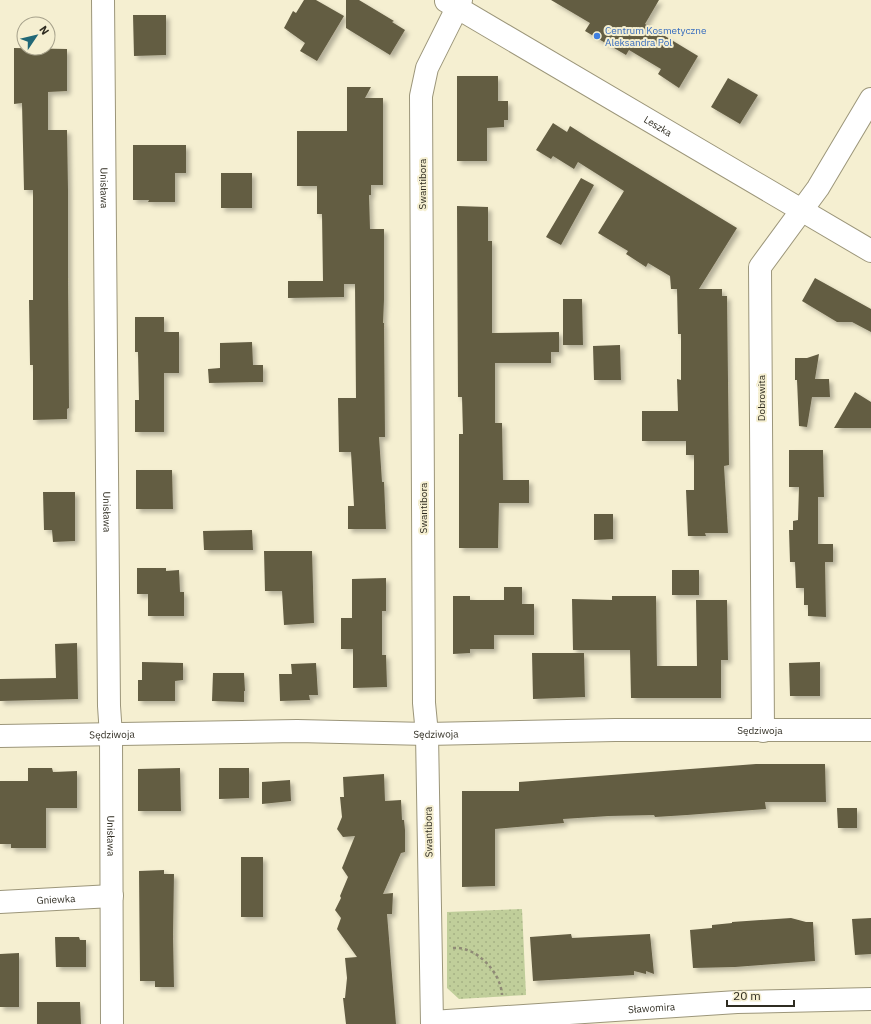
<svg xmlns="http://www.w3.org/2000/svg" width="871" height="1024" viewBox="0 0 871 1024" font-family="'IBM Plex Sans',sans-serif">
<defs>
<pattern id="grass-dots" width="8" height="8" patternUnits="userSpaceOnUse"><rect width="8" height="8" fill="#c0ce9a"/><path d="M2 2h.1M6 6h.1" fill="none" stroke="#a5b184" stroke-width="1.8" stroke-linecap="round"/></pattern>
<filter id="shadow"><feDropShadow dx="3.5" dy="3.5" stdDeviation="2" flood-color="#0004"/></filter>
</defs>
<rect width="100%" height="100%" fill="#f5efd1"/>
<path fill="url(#grass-dots)" d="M 522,909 L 526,995 L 459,999 L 447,988 L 447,912 Z"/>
<path fill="#635d43" filter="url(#shadow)" d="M 304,0 L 316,0 L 344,16 L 317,61 L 300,51 L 305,43 L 284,28 L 293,11 L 296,13 Z
M 346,0 L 359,0 L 394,21 L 392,22 L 405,30 L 390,55 L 346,28 Z
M 551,0 L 659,0 L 645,24 L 698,56 L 679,88 L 658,74 L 661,69 L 629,50 L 626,55 L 585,31 L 590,23 Z
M 133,15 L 166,15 L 166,55 L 134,56 Z
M 14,48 L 67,49 L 67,91 L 48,92 L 48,130 L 67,130 L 68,190 L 68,275 L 69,408 L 67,409 L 67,419 L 33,420 L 33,365 L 30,365 L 29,300 L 33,300 L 33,190 L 24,190 L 22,103 L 14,104 Z
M 457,76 L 498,76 L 498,101 L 508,101 L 508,120 L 504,120 L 504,127 L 487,128 L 487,161 L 457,161 Z
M 728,78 L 758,95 L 740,124 L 711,107 Z
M 347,87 L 371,87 L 365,98 L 383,98 L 383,185 L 371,185 L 371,195 L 369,195 L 370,229 L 384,229 L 384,300 L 383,323 L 384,323 L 385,437 L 379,437 L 382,482 L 384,482 L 386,529 L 348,529 L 348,506 L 354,506 L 351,452 L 339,452 L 338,398 L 356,398 L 355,284 L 344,284 L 344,297 L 288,298 L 288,281 L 323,281 L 322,214 L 317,214 L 317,186 L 297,186 L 297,131 L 347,131 Z
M 553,123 L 567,132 L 570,126 L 592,140 L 737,228 L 699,289 L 722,289 L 722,296 L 727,296 L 729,465 L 724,466 L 728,533 L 705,533 L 706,536 L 688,536 L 686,490 L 694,490 L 694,455 L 686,455 L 686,441 L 642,441 L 642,411 L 678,411 L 677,379 L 681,380 L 681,334 L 678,334 L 677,289 L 671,289 L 670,276 L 648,263 L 646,267 L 626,254 L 628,251 L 598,233 L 624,191 L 578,162 L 574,169 L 553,156 L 551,159 L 536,150 Z
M 133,145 L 186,145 L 186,173 L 175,173 L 175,202 L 148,202 L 149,200 L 133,200 Z
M 221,173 L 252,173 L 252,208 L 221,208 Z
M 581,178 L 594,185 L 561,245 L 546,237 Z
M 457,206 L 488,207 L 488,241 L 492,241 L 492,333 L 559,332 L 559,352 L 551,352 L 551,363 L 495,363 L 495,423 L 502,423 L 503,480 L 529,480 L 529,503 L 499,503 L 498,548 L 459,548 L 459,434 L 463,434 L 462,397 L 458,397 Z
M 815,278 L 871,309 L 871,332 L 852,322 L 837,322 L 802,301 Z
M 563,299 L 582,299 L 583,345 L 563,345 Z
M 135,317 L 164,317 L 164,332 L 179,332 L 179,373 L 164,373 L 164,432 L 135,432 L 135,400 L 139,400 L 138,352 L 135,352 Z
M 252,342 L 253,365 L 263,365 L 263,382 L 209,383 L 208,369 L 220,368 L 220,343 Z
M 620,345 L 621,380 L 594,380 L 593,346 Z
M 819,354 L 815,379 L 829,379 L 830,397 L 812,397 L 807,427 L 799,426 L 797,380 L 795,380 L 795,358 L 807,358 Z
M 855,392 L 871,402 L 871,428 L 834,428 Z
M 789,450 L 823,450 L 824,497 L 818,497 L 818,544 L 833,544 L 833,562 L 825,562 L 826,617 L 808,616 L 808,605 L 804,605 L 804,588 L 796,588 L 795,562 L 790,562 L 789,530 L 793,530 L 793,521 L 798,520 L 799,487 L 789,487 Z
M 136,470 L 172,470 L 173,509 L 136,509 Z
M 43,492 L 75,492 L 75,541 L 53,542 L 52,530 L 44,530 Z
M 594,514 L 613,514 L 613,539 L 594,540 Z
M 252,530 L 253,550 L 204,550 L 203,531 Z
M 264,551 L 312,551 L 314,623 L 284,625 L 282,591 L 265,591 Z
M 137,568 L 166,568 L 166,571 L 179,570 L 180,592 L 184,592 L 184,616 L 148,616 L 148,594 L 137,594 Z
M 672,570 L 699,570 L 699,595 L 672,595 Z
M 386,578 L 386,611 L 382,611 L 382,655 L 386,655 L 387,687 L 353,688 L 353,649 L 341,649 L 341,618 L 352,618 L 352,579 Z
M 504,587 L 522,587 L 522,604 L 534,604 L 534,635 L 494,635 L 494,649 L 470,649 L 470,653 L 453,654 L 453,596 L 470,596 L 470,600 L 504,600 Z
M 612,596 L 656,596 L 657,666 L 697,666 L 696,600 L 727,600 L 728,660 L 721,660 L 721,698 L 631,698 L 630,650 L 573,650 L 572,599 L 612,600 Z
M 77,643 L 78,699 L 0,701 L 0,679 L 56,678 L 55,644 Z
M 532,653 L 584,653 L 585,697 L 533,699 Z
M 142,662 L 183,663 L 183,680 L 175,681 L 175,701 L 138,701 L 138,680 L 142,680 Z
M 820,662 L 820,696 L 790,696 L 789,663 Z
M 316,663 L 318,695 L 309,695 L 310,700 L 280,701 L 279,674 L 292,674 L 291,664 Z
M 213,673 L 244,673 L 245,691 L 244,691 L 244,702 L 212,701 Z
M 756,764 L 825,764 L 826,802 L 765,802 L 766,809 L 687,815 L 655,817 L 654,815 L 609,816 L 563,819 L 564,823 L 495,829 L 495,886 L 462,887 L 462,791 L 519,791 L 519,782 Z
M 28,768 L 52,768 L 53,772 L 54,772 L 77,771 L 77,808 L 46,808 L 46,848 L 11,848 L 11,844 L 0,844 L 0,781 L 28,781 Z
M 180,768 L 181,811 L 138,811 L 138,769 Z
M 219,768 L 249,768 L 249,798 L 219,799 Z
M 384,774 L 385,801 L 401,800 L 402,820 L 404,820 L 405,830 L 405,852 L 401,853 L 383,894 L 393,893 L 392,914 L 387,914 L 396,1024 L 346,1024 L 343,998 L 345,998 L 347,978 L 345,958 L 357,957 L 337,929 L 341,918 L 335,910 L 341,898 L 340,896 L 348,877 L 342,868 L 355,836 L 343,837 L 337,829 L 342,817 L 340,797 L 344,797 L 343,777 Z
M 290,780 L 291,801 L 262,804 L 262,782 Z
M 837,808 L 857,808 L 857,828 L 838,828 Z
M 241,857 L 263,857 L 263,917 L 241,917 Z
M 164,870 L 164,874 L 174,874 L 173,936 L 174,987 L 155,987 L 155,981 L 140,981 L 139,871 Z
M 791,918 L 806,922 L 813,922 L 815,961 L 735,967 L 693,968 L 690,930 L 712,928 L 712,925 L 732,923 L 732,922 Z
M 871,918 L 871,954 L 855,955 L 852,919 Z
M 571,934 L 572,938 L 650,934 L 654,974 L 646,971 L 646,974 L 634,971 L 634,975 L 533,981 L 530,937 Z
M 55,937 L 79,937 L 80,940 L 86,940 L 86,967 L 56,967 Z
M 19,953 L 19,1007 L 0,1007 L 0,954 Z
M 37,1002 L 80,1002 L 81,1024 L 37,1024 Z"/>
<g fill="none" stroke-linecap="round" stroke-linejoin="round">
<defs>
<g id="minor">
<path id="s1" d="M 103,0 L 109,706 L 111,735 L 112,1024"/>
<path id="s2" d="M 446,1 L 871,251"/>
<path d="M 763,731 L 760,267 L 818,188 L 871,99"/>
<path id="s3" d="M 0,736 L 297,731 L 427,734 L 615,730 L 871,730"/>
<path id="s4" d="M 0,902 L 112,896"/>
<path id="s5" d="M 432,1022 L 737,1002 L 871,999"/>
<path d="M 432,1024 L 427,734 L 424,703 L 421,96 L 427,68 L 461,0"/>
</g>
</defs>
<use href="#minor" stroke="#9c967a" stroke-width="24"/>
<path stroke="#8f8a76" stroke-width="2.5" stroke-dasharray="3 3" stroke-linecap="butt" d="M 453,948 C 477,946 501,973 502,995"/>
<use href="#minor" stroke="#fff" stroke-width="22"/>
</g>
<circle fill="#3f7fe0" stroke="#f5efd1" stroke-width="1.5" cx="597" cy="36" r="4"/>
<g text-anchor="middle" stroke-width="4" stroke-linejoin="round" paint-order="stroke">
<g font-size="10" fill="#366cbe" stroke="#f5efd1" text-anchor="start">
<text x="605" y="34">Centrum Kosmetyczne<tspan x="605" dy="12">Aleksandra Pol</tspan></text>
</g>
<g font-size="10" fill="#2f2c21" stroke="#f5efd1">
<text dy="4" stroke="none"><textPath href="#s2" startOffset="246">Leszka</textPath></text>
<text transform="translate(422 184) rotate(-90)" y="4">Swantibora</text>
<text dy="4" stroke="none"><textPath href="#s1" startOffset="188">Unisława</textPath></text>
<text transform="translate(761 398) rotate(-90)" y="4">Dobrowita</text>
<text transform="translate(423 508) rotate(-90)" y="4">Swantibora</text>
<text dy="4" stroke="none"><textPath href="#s1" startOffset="512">Unisława</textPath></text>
<text dy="4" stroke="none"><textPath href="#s3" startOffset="760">Sędziwoja</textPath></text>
<text dy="4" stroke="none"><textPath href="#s3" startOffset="436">Sędziwoja</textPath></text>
<text dy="4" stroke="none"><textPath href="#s3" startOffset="112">Sędziwoja</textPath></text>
<text transform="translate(428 832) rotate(-91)" y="4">Swantibora</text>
<text dy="4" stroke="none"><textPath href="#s1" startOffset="836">Unisława</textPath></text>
<text dy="4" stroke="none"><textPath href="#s4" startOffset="56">Gniewka</textPath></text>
<text dy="4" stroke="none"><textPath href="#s5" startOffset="220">Sławomira</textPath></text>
</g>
</g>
<g transform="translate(36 36) rotate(55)"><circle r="19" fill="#f5efd1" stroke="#a6a18b"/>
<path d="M0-3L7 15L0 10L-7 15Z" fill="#216877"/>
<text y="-6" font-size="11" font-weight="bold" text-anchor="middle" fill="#2f2c21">N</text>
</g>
<path d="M727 1000v6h67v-6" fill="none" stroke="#2f2c21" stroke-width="2"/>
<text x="733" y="1000" font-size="12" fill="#2f2c21" stroke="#f5efd1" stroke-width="3" paint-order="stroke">20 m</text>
</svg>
